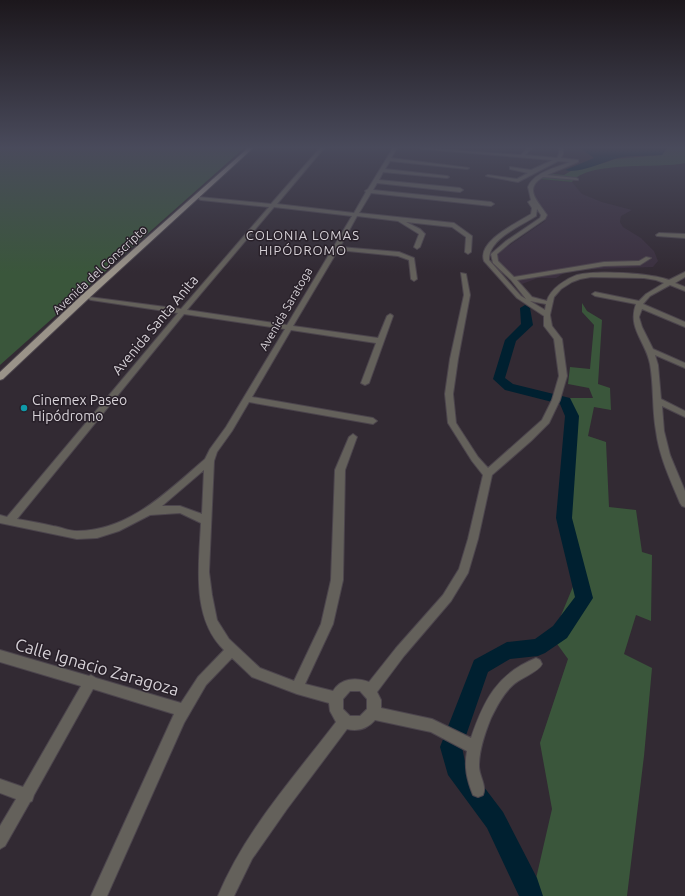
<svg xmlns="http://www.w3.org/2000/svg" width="685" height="896" viewBox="0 0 685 896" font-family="Ubuntu,sans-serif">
<rect width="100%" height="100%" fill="#322a33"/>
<path fill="#3b303f" d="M 540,179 L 572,182 L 582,194 L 602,202 L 632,210 L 621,216 L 620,222 L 623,227 L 641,238 L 654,251 L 658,261 L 653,267 L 597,269 L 566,272 L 556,278 L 538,278 L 522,284 L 516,277 L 511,275 L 497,263 L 498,253 L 545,221 L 547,216 L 534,197 L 533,190 L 534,184 Z"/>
<path fill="#3a563b" d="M 0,148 L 244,148 L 0,365 Z
M 667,148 L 685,148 L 685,163 C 659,169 589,160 572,182 L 540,179 L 553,174 L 564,175 L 571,171 L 604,163 L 615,159 L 662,155 Z
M 582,303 L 587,311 L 602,320 L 598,384 L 610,388 L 611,410 L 594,407 L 588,436 L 606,442 L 609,507 L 636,510 L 642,552 L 652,555 L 651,621 L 636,615 L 624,654 L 652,668 L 644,756 L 627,896 L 532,896 L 552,809 L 540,743 L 568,659 L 552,637 L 577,577 L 562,517 L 573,432 L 570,398 L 593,398 L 589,388 L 568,384 L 570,367 L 590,369 L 594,325 L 582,312 Z"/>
<path fill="#002030" d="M 580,148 L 667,148 L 662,155 C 647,156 627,155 614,159 C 601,163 578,174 565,170 L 594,158 Z"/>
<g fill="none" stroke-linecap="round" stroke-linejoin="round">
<path fill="#002030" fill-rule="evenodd" d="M 525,305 L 530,308 L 533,325 L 516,341 L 505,378 L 513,384 L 570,398 L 579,416 L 572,518 L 593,598 L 567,638 L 545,653 L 538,656 L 510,659 L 488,672 L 462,747 L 465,762 L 503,812 L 537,878 L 543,896 L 519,896 L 487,828 L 448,775 L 440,747 L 474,660 L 507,642 L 535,639 L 553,626 L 575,597 L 556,518 L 565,416 L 560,404 L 505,390 L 493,379 L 505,340 L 521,324 L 520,308 Z"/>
<defs>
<path id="minor" d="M 320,148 L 324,148 L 277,204 L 354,213 L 366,192 L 365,191 L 368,189 L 393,148 L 397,148 L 391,158 L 469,168 L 467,169 L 390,161 L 385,169 L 447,176 L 449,177 L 447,178 L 383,172 L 379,180 L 460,188 L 463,190 L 460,192 L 377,183 L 373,190 L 491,202 L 494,204 L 491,206 L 371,193 L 359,213 L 454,223 L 472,236 L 471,252 L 468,254 L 465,252 L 466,237 L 452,227 L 406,222 L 420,229 L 425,234 L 420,247 L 417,249 L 414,247 L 419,234 L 398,221 L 357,216 L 340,247 L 399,252 L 414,258 L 417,279 L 414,281 L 411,279 L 409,260 L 398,256 L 338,250 L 293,326 L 378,338 L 387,316 L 390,314 L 392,315 L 393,316 L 369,383 L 365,385 L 361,383 L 376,343 L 291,330 L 252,397 L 373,418 L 377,421 L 373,424 L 249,402 L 232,431 L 217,452 L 214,461 L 209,572 L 212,595 L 217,620 L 229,639 L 260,668 L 294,681 L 321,624 L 331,580 L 335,470 L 349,437 L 353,434 L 357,437 L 345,470 L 343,580 L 333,624 L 305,684 L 333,691 C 341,678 356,677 369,682 L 396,648 L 443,595 L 459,569 L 468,539 L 483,475 L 472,461 L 448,423 L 445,394 L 450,359 L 464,295 L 461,273 L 466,274 L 470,295 L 458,359 L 453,394 L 456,423 L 478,457 L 488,468 L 542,420 L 552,400 L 559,376 L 554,339 L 544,326 L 544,316 L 517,298 L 484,261 C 477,241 517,223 531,214 L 532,208 L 528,202 L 531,200 L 528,187 C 534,172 556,168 570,162 L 558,161 L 518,182 L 486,176 L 488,175 L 517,179 L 528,173 L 510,169 L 510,167 L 531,170 L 553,160 L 423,149 L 421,148 L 521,155 L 528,148 L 532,148 L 525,155 L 557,158 L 559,154 L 559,148 L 563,148 L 563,154 L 561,158 L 578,160 L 578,162 L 547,175 L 576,178 L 578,179 L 578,180 L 543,177 C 523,189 538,201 547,215 L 545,219 L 510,243 L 497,254 L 498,261 L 514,277 L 604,262 L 639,261 L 646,257 L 651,258 L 640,265 L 604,266 L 517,280 L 532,297 L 547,301 C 550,289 566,279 577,275 C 596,270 650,273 669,280 L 685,272 L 685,277 L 675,283 L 685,287 L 685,291 L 670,285 L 650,296 L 643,304 L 685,322 L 685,327 L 642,309 L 639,317 L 642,327 L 653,349 L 685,363 L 685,368 L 655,355 L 658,365 L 661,399 L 685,411 L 685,417 L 662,406 L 664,431 L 670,455 L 685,491 L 685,507 L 682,506 L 680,503 C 670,479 659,456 656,431 C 652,409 654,386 650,364 C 646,342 627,328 636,304 L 595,296 L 592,294 L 595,292 L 639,301 L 646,294 L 664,283 L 656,280 L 644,278 L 591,277 L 580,279 L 572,282 L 561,289 L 554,297 L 550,315 L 552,326 L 562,339 L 567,376 L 560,400 L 549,423 L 531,441 L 492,475 L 478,539 L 468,573 L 451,601 L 404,656 L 377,692 L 381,700 L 381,708 L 432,719 L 471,738 C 484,700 497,674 536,658 L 540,660 L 542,664 C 539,672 520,678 513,685 C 503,694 497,706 491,718 C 485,733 479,750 479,766 C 479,776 487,785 483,795 L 478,797 L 473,795 C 467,780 464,767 467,751 L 431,732 L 375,720 C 368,728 358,732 347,729 L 287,809 L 252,859 L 234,896 L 218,896 C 245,831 294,777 336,722 L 330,711 L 329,703 L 297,694 L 252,677 L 232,658 L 206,685 L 184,723 L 107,896 L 91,896 L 174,714 L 93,689 L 34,795 L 32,801 L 30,802 L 5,846 L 0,849 L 0,826 L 16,799 L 0,793 L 0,779 L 23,787 L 81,686 L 0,662 L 0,650 L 89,676 L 91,675 L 96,678 L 181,703 L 198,677 L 224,650 C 191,618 199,565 201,523 L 180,513 L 150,515 L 119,531 L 97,538 L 77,539 L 0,523 L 0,515 L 7,517 L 178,313 L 91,300 L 89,299 L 89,297 L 181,309 L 269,207 L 201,200 L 199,199 L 199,197 L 271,204 ZM 274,207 L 352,216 L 287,325 L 187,310 ZM 537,209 L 541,215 L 540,218 L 506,241 L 491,254 L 493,263 L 511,280 L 526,299 L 521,296 L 489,260 C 488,239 521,226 536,216 ZM 530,301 L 546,304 L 545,310 ZM 184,314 L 285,329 L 226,427 L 210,449 L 205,459 C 168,491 129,531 77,531 C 69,531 61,527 53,526 C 41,523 29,521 17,519 ZM 204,470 L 202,514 L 180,506 L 162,506 ZM 350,691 L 360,691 L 367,699 L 367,709 L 360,716 L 350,716 L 343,709 L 343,699 Z
M 659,233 L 685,234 L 685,238 L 657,236 L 656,235 Z"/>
<path id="major" d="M 248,148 L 253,148 L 88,299 L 3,379 L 0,380 L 0,372 L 82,295 Z"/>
</defs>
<use href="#minor" stroke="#4c454d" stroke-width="2"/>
<use href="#major" stroke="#4c454d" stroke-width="2"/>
<use href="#minor" fill="#64615b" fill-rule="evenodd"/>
<use href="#major" fill="#9a9389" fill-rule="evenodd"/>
</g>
<linearGradient id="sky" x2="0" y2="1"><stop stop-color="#1c171c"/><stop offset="0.54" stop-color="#494a5b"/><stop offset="1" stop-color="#494a5b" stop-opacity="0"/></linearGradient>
<rect width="685" height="273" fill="url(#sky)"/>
<circle fill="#0f9aa8" stroke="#282029" stroke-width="1.5" cx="24" cy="408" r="4"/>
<g text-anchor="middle" stroke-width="3" stroke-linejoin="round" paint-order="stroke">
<g font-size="12" fill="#d6d1d7" stroke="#282029">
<text transform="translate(100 270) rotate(-43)" y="4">Avenida del Conscripto</text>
<text transform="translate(286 309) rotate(-60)" y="4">Avenida Saratoga</text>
</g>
<g font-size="13" letter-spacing="1" fill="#d6d1d7" stroke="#282029">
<text x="303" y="240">COLONIA LOMAS<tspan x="303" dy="15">HIPÓDROMO</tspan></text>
</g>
<g font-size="14" fill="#d6d1d7" stroke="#282029">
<text transform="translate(155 325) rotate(-50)" y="5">Avenida Santa Anita</text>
</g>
<g font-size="14" fill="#d6d1d7" stroke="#282029" text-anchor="start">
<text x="32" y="405">Cinemex Paseo<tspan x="32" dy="16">Hipódromo</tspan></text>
</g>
<g font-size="17" fill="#d6d1d7" stroke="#282029">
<text transform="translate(97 667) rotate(16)" y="6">Calle Ignacio Zaragoza</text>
</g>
</g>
</svg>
